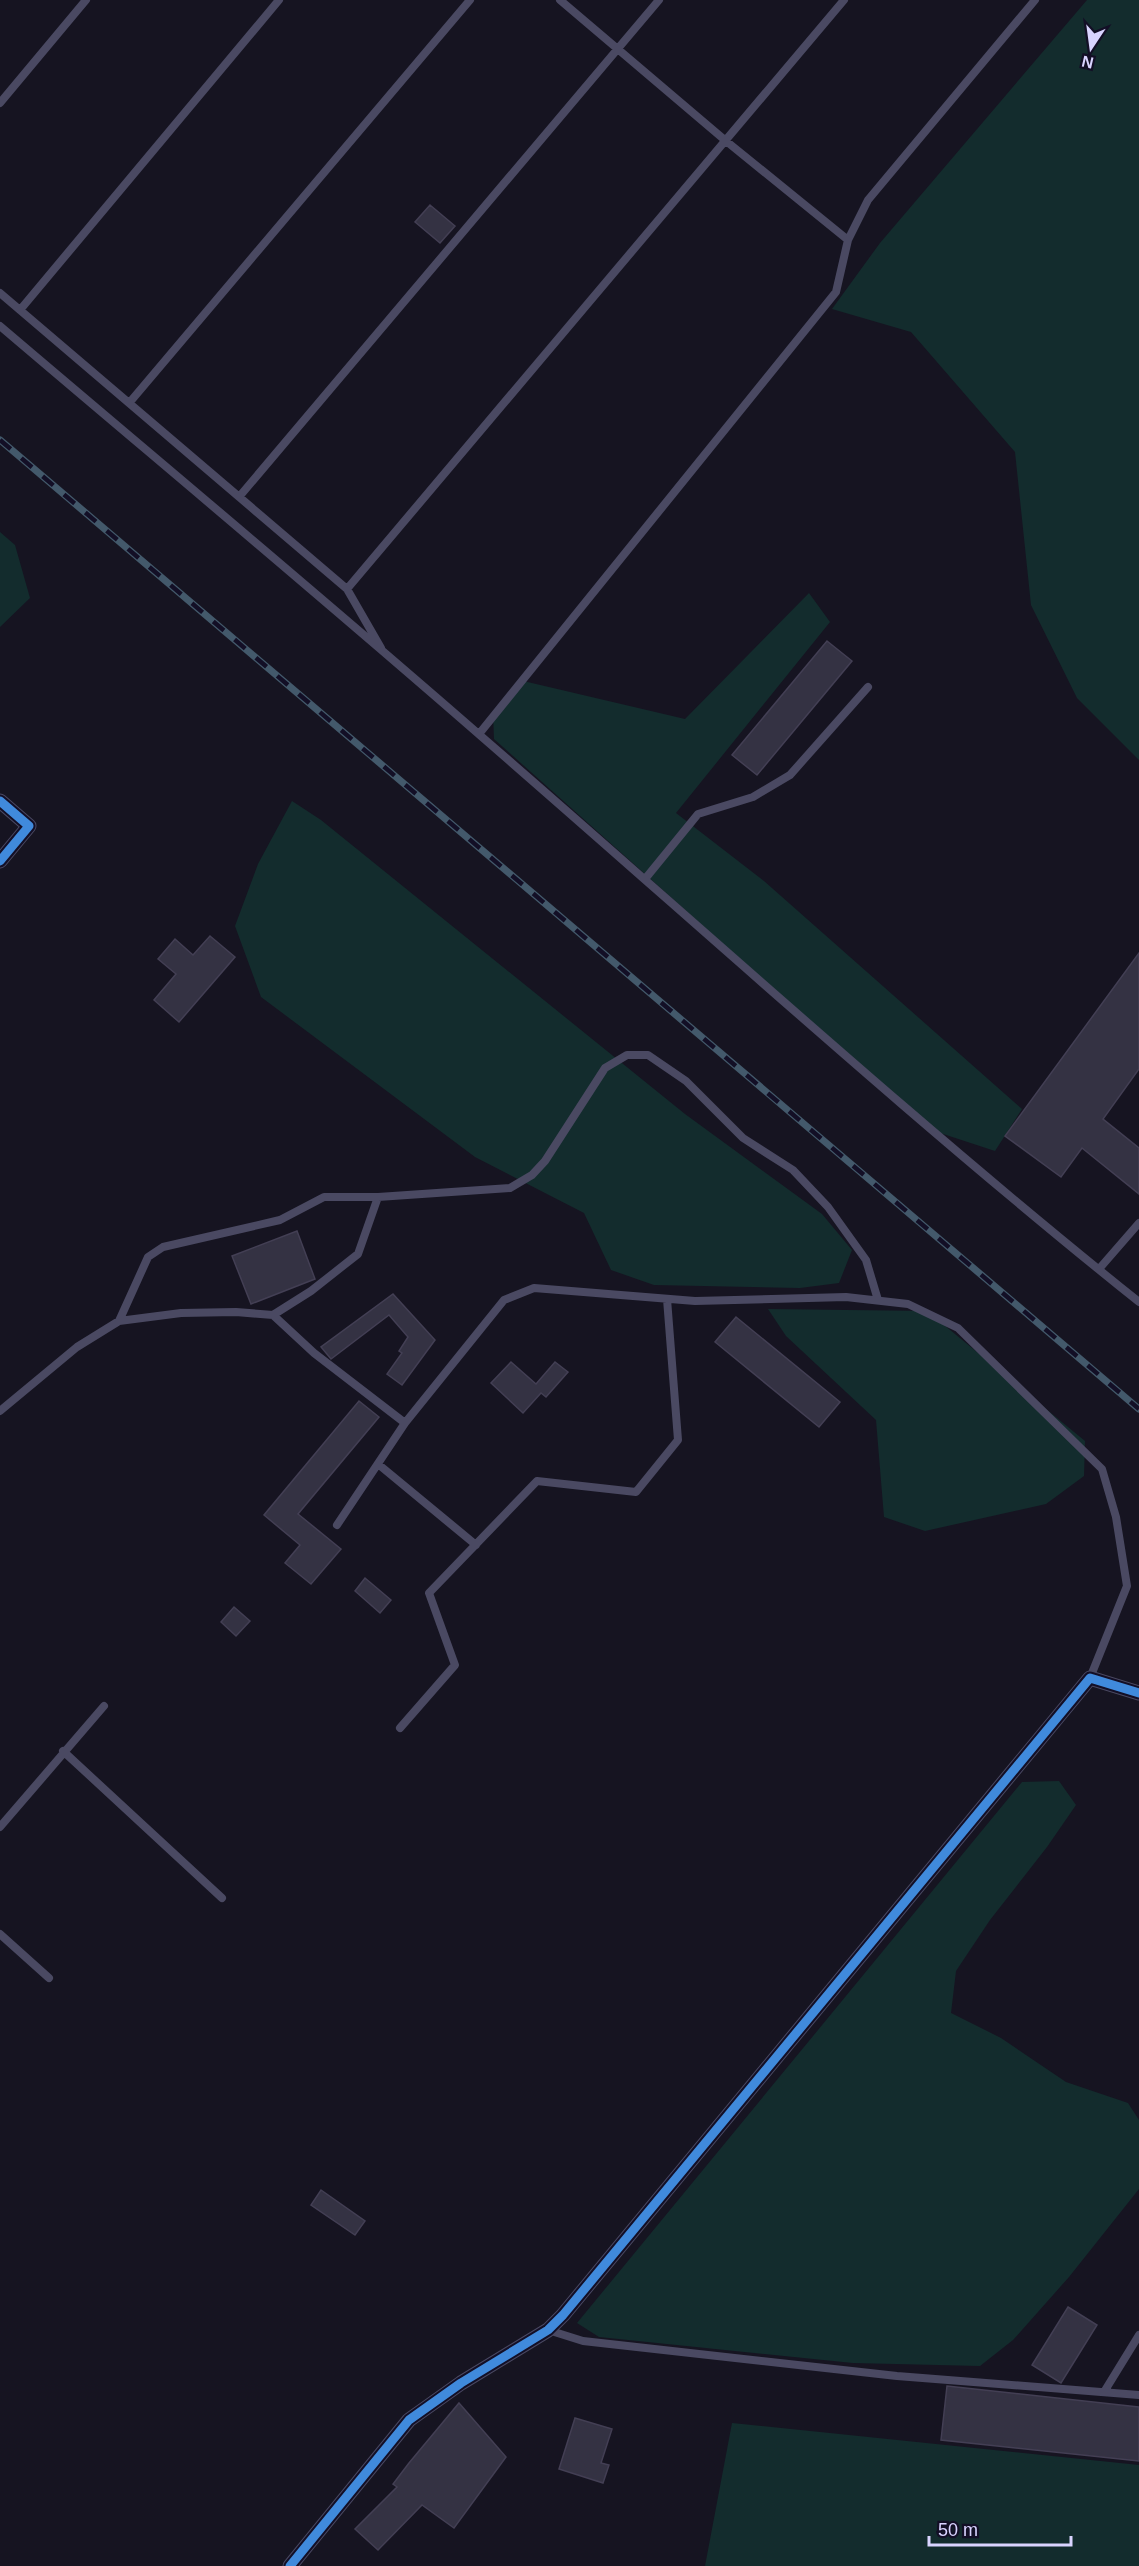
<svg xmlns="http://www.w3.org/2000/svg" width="1139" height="2566" viewBox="0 0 1139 2566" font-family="Arial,sans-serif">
<rect width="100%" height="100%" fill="#161421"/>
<path fill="#132c2d" d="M 1087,0 L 1139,0 L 1139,760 L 1077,698 L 1031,605 L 1015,452 L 911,332 L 832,309 L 880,243 Z
M 0,532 L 15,545 L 30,598 L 0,627 Z
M 809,593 L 830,622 L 676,813 L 764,881 L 1022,1109 L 995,1151 L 931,1130 L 494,739 L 493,713 L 519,680 L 685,719 Z
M 292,801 L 321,820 L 685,1114 L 822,1214 L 852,1250 L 839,1283 L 800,1288 L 654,1285 L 611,1270 L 584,1213 L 475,1157 L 261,997 L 235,926 L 258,864 Z
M 768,1309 L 927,1311 L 1085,1441 L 1084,1476 L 1046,1504 L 925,1531 L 884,1517 L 876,1420 L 786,1336 Z
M 1059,1781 L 1076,1805 L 1047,1847 L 990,1920 L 956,1971 L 951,2013 L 1001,2038 L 1066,2082 L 1128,2103 L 1139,2120 L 1139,2189 L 1069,2277 L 1013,2340 L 980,2366 L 853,2363 L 599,2337 L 577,2323 L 1022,1782 Z
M 732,2423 L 1139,2465 L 1139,2566 L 705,2566 Z"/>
<path fill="#343243" stroke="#433f54" stroke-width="1.5" d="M 430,205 L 455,226 L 440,243 L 415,222 Z
M 827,641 L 852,661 L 757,775 L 732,755 Z
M 210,936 L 235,957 L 179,1022 L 154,1000 L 176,974 L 158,959 L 175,939 L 193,955 Z
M 1139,953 L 1139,1069 L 1103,1119 L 1139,1148 L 1139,1194 L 1082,1148 L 1061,1177 L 1005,1136 Z
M 297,1231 L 315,1279 L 251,1304 L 232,1256 Z
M 393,1294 L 435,1340 L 402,1385 L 387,1374 L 402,1353 L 399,1351 L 408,1337 L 389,1315 L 331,1359 L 321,1347 Z
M 736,1317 L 840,1402 L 819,1427 L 715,1342 Z
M 511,1362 L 536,1384 L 555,1362 L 568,1372 L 546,1397 L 541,1393 L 523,1413 L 491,1383 Z
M 359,1401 L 379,1417 L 298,1514 L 341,1549 L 311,1584 L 285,1563 L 300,1545 L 264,1515 Z
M 365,1578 L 391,1600 L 380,1613 L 355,1591 Z
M 234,1607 L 250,1621 L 236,1636 L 221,1622 Z
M 321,2190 L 365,2221 L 355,2235 L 311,2205 Z
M 1068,2307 L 1097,2325 L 1061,2383 L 1032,2365 Z
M 947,2386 L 1139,2407 L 1139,2461 L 941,2440 Z
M 459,2403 L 506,2457 L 454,2528 L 422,2505 L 378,2550 L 355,2529 L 397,2487 L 393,2484 L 409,2463 Z
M 575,2418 L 612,2429 L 601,2463 L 609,2465 L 603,2483 L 559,2469 Z"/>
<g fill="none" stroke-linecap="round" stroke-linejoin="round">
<path stroke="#4a4962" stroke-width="8" d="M 560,0 L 726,141 L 848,240
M 0,103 L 86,0
M 0,293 L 347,589 L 381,648
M 20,310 L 279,0
M 0,326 C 161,463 323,598 482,737 C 700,926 913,1121 1139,1302
M 130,402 L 470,0
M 239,497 L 659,0
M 347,589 L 844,0
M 479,734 L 836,292 L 848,240 L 868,200 L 1035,0
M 645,879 L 698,814 L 753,797 L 790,775 L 868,687
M 1099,1269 L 1139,1223
M 273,1315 L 311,1291 L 358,1254 L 378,1197
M 119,1321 L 148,1257 L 163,1247 L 280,1220 L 324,1197 L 378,1197 L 510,1188 L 532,1175 L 545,1161 L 605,1068 L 627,1055 L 648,1055 L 686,1081 L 743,1138 L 793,1170 L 828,1207 L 866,1260 L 878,1300
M 0,1411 L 77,1347 L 119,1321 L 181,1313 L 236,1312 L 273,1315 L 314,1353 L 405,1423
M 378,1464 L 476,1545
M 337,1525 L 405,1423 L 504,1300 L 534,1288 L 695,1301 L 846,1297 L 908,1304 L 958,1328 L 1102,1469 L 1116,1517 L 1127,1586 L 1090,1678
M 400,1728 L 455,1665 L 429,1593 L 537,1481 L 636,1492 L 678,1440 L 667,1299
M 63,1751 L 222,1898
M 0,1827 L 104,1706
M 0,1934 L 49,1978
M 548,2330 L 583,2341 L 897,2376 L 1139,2395
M 1104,2392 L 1139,2335"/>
<path stroke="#4a4962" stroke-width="15" d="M 0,801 L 29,826 L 0,861
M 290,2566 L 409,2420 L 461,2383 L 548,2330 L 563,2315 L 1090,1678 L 1139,1693"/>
<defs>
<path id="rail" d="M 0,440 L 1139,1409"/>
</defs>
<use href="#rail" stroke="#43596b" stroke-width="7"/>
<use href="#rail" stroke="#130f26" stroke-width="4.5" stroke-dasharray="14" stroke-linecap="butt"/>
<defs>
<path id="cycleway" d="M 0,801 L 29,826 L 0,861
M 290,2566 L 409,2420 L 461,2383 L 548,2330 L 563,2315 L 1090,1678 L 1139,1693"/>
</defs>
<use href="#cycleway" stroke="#130f26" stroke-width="13"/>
<use href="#cycleway" stroke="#408adc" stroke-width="9"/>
</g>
<g transform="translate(1091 48) rotate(193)" stroke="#130f26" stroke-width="4.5" paint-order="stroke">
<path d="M0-4.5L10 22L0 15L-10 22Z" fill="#d9d4ff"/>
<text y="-9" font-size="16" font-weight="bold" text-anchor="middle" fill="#d9d4ff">N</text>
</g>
<path d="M929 2536v9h142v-9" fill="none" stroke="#d9d4ff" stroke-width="3"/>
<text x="938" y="2536" font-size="18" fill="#d9d4ff" stroke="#130f26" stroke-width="4.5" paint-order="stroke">50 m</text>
</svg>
